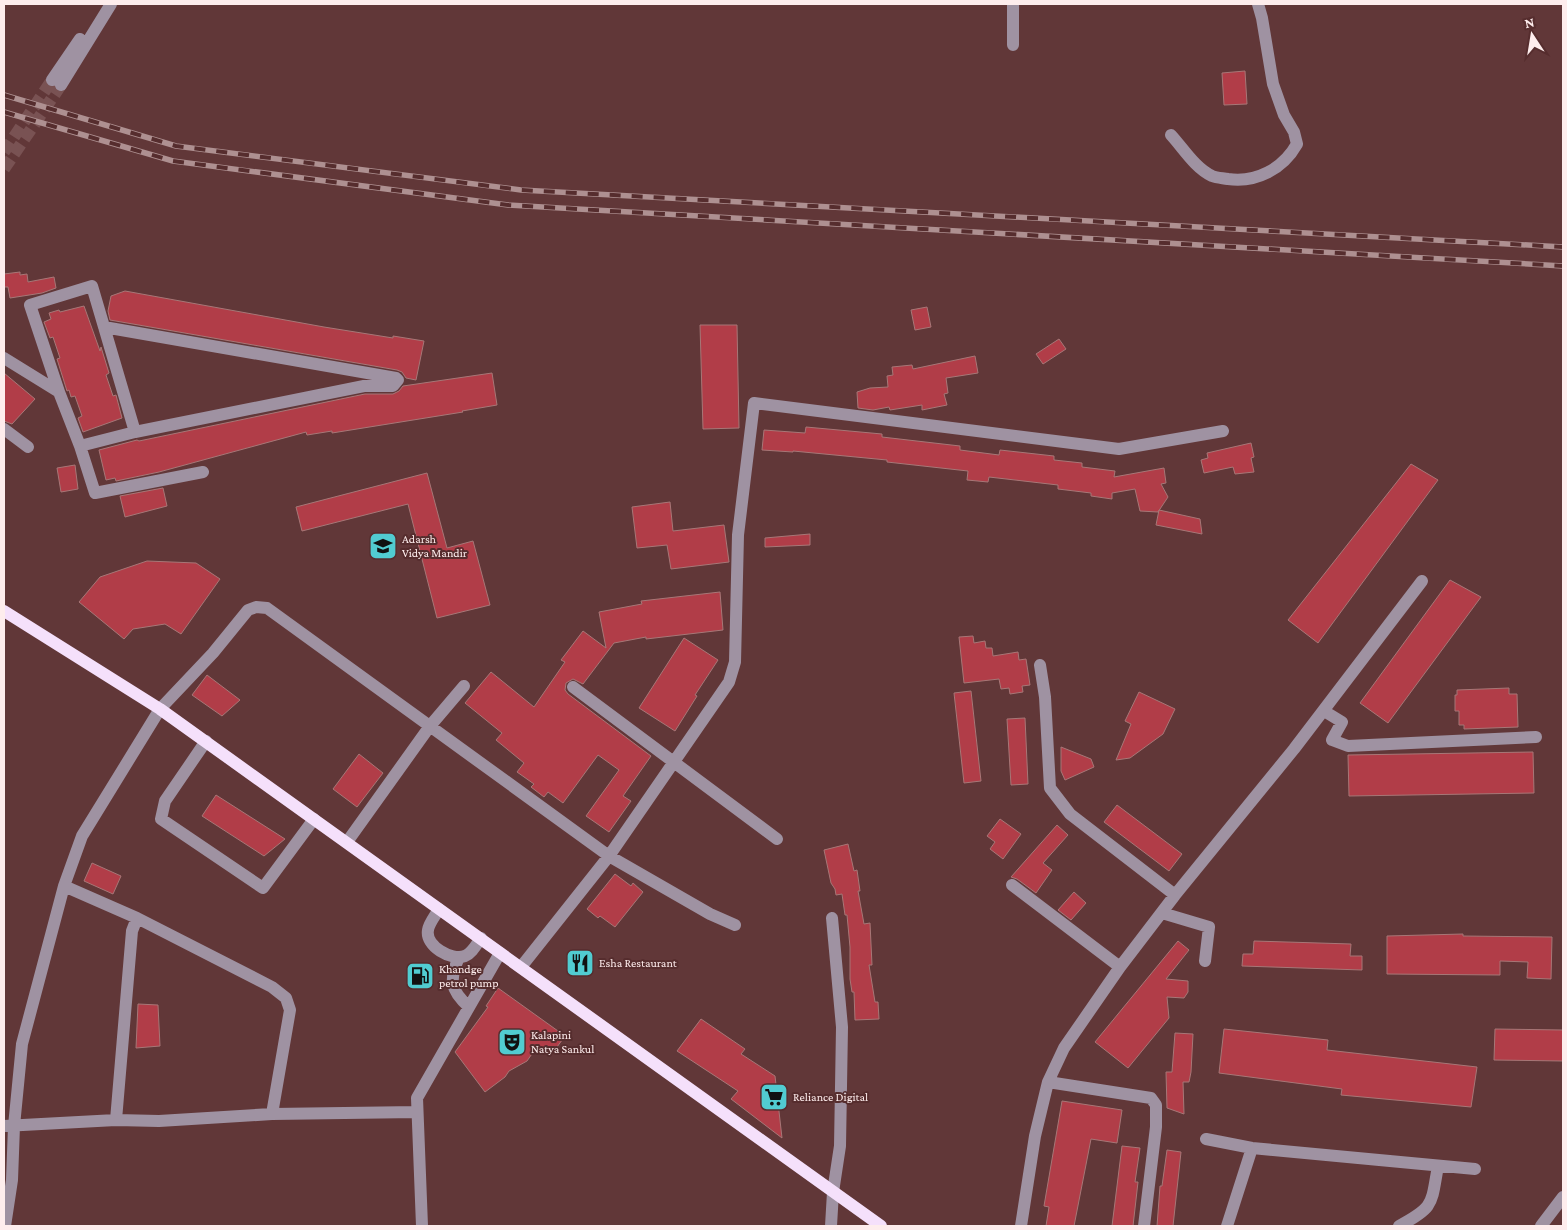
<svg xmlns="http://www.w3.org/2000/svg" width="1567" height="1230" viewBox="0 0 1567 1230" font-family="'Crimson Pro',serif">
<rect width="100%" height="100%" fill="#613738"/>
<path fill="#b13d48" stroke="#a77777" d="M 1245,71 L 1247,104 L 1224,105 L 1222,73 Z
M 20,272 L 20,275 L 27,274 L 28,282 L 54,277 L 56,288 L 42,293 L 10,298 L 8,287 L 4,287 L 4,274 Z
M 125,291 L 324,327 L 393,338 L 393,336 L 424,341 L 416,380 L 406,378 L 402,372 L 397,370 L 110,320 L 108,311 L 111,296 Z
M 84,306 L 100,351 L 101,347 L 109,373 L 106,375 L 113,396 L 116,395 L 122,418 L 83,432 L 78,418 L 82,416 L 75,396 L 71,397 L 69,390 L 67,391 L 57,359 L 60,358 L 53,337 L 50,338 L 44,322 L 51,319 L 49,313 L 59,310 L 60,312 Z
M 927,307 L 931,327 L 915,330 L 911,310 Z
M 700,325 L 737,325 L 739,428 L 703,429 Z
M 1059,339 L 1066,349 L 1043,364 L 1036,354 Z
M 975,356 L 978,373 L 946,378 L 948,393 L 944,394 L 947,405 L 922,410 L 922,405 L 890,410 L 889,407 L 873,410 L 858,408 L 857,392 L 870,388 L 888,387 L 887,376 L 893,375 L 892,367 L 912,365 L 913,369 Z
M 4,373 L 35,399 L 12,424 L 4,421 Z
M 492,373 L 497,405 L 462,411 L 463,412 L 332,433 L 332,431 L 307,435 L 306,432 L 159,472 L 116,481 L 115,478 L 106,480 L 99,450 L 137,440 L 139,441 L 365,394 L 393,394 L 399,391 L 403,386 Z
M 806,427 L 882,434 L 882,437 L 960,446 L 960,450 L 999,455 L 1000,450 L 1054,456 L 1054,460 L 1082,463 L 1082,467 L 1115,471 L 1114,477 L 1164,468 L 1166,483 L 1161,484 L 1168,497 L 1158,512 L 1140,511 L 1135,489 L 1112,493 L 1112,499 L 1091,496 L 1091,493 L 1058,489 L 1058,485 L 989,477 L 988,482 L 967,480 L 968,471 L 887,462 L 887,460 L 793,451 L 793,452 L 762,450 L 764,430 L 805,433 Z
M 1251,443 L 1254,457 L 1251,458 L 1254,472 L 1235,474 L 1233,467 L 1204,473 L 1201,460 L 1208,458 L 1207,453 Z
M 1411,464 L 1438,480 L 1318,643 L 1288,620 Z
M 75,465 L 78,489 L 61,492 L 57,468 Z
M 427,473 L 447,548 L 473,541 L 490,605 L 437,618 L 408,504 L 302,531 L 296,507 Z
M 163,488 L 167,506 L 125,517 L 120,496 Z
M 670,502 L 673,531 L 724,525 L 729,562 L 671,569 L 667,545 L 637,548 L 632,507 Z
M 1159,510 L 1200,519 L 1202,534 L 1156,525 Z
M 810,534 L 810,545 L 765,547 L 765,538 Z
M 147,561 L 196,563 L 220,579 L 181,634 L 165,624 L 133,629 L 124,639 L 79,602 L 100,577 Z
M 1450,580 L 1481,597 L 1388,723 L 1360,703 Z
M 720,592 L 723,630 L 646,639 L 646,637 L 614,643 L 583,684 L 573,679 L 566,683 L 565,690 L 568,694 L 651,756 L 623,796 L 631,801 L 609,832 L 586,816 L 619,770 L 598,755 L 563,803 L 548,792 L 544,797 L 531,787 L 534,784 L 517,772 L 524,763 L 496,740 L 502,733 L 465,703 L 491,672 L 534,707 L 565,662 L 561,660 L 583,631 L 606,648 L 599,612 L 642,604 L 641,601 Z
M 973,636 L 974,643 L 985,641 L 986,648 L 992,648 L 993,656 L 1018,652 L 1019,660 L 1026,659 L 1030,685 L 1022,686 L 1023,692 L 1010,694 L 1009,688 L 1001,689 L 999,679 L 964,683 L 959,637 Z
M 684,638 L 718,660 L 695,695 L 697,696 L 675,731 L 639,708 Z
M 207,675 L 240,700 L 222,716 L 192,695 Z
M 1509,688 L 1509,694 L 1517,694 L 1518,727 L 1464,729 L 1464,725 L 1459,725 L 1459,711 L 1455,711 L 1455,695 L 1457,695 L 1457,690 Z
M 971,691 L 981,781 L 964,783 L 954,693 Z
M 1139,692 L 1175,709 L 1163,734 L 1130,758 L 1116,760 L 1131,724 L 1125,721 Z
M 1025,718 L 1028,784 L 1011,785 L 1007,719 Z
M 1061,747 L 1091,759 L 1094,767 L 1065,780 L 1061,771 Z
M 1533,752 L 1534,793 L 1349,796 L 1348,755 Z
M 359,754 L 383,773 L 357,807 L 333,789 Z
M 216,795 L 285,839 L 264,856 L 202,816 Z
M 1117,805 L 1182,854 L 1169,871 L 1104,822 Z
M 1000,819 L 1021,834 L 1003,859 L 990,849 L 995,842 L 987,836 Z
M 1057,825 L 1068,835 L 1043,863 L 1052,870 L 1036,893 L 1017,879 L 1011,877 Z
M 848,844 L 854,871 L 857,870 L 860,891 L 858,891 L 864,924 L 870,923 L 872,965 L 869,965 L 875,1002 L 878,1002 L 879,1019 L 855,1020 L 854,992 L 852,992 L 850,979 L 850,947 L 847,915 L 845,915 L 842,894 L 836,895 L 835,889 L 831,883 L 824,850 Z
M 92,863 L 121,876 L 113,894 L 84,881 Z
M 615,874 L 631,886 L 633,883 L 643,892 L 615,927 L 600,916 L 598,918 L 587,909 Z
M 1074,892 L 1086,903 L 1071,920 L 1058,910 Z
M 1463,934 L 1463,936 L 1552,937 L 1551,979 L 1527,978 L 1528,962 L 1500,961 L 1500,975 L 1387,974 L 1387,936 Z
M 1178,941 L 1189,950 L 1166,979 L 1188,981 L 1188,992 L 1184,998 L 1167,997 L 1169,1018 L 1128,1068 L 1095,1042 Z
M 1254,941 L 1351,944 L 1350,956 L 1362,956 L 1362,970 L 1242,966 L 1243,954 L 1253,954 Z
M 498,988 L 565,1036 L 557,1047 L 536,1048 L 527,1061 L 509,1071 L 505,1077 L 485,1092 L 455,1052 L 488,1007 L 486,1006 Z
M 138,1004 L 158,1005 L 160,1046 L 136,1048 Z
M 701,1019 L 745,1049 L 741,1054 L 775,1076 L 782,1138 L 731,1099 L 738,1091 L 677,1051 Z
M 1224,1029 L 1328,1040 L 1327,1050 L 1477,1067 L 1471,1107 L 1341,1095 L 1342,1089 L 1219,1073 Z
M 1495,1029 L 1563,1030 L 1563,1061 L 1494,1060 Z
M 1175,1033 L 1193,1034 L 1191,1072 L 1189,1082 L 1183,1082 L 1184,1114 L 1167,1108 L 1166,1072 L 1172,1072 Z
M 1062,1101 L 1122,1110 L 1117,1143 L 1091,1139 L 1074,1226 L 1046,1226 L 1049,1207 L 1044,1206 Z
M 1122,1146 L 1140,1148 L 1135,1182 L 1138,1182 L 1133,1226 L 1112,1226 Z
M 1167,1150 L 1181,1152 L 1173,1226 L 1157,1226 L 1160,1186 L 1162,1186 Z"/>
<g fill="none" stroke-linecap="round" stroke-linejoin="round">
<path stroke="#795253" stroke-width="12" stroke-dasharray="12 6" stroke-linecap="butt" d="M 4,152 L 52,80
M 4,169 L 61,85"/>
<path stroke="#9f92a2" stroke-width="12" d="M 1013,45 L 1013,4
M 52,80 L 80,39
M 61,85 L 111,4
M 1171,135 C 1183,148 1195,168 1212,176 C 1217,178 1223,178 1228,179 C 1256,183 1283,169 1297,144 L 1294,132 L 1284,115 L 1273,84 L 1262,18 L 1258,4
M 4,358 L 59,392 L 80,446 L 135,432 L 364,386 L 393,386 L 398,380 L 396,378 L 104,327
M 59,392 L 30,305 L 92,286 L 135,432
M 4,429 L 28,447
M 80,446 L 95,493 L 203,472
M 1040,665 L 1045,697 L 1050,788 L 1070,814 L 1175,895
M 573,687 L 777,839
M 1324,711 L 1342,722 L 1332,740 L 1348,746 L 1536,737
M 206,741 L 165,801 L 161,819 L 263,888 L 314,819
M 347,842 L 430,726 L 464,686
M 1012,885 L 1120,967
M 64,886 L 137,918 L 272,987 L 286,998 L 290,1010 L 272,1114
M 439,909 C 436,915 429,923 428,930 C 425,946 451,961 465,956 C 472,953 476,945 481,938
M 1162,913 L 1209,927 L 1205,961
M 459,957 C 449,980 450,990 469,1007
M 521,967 L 609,856 L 729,682 L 735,662 L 738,535 L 754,403 L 1119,449 L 1223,431
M 1048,1082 L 1151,1098 L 1156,1105 L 1156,1127 L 1144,1226
M 116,1120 L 132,931 L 137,918
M 4,1126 L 116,1120 L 159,1121 L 272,1114 L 417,1112
M 1206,1139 L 1252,1148 L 1475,1169
M 5,1226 L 12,1180 L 14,1126 L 22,1044 L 64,886 L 82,836 L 160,709 L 213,653 L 248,610 L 256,607 L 267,608 L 609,856 L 710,914 L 735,925
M 422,1226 L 417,1098 L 500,953
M 831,1226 L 833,1192 L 840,1146 L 842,1027 L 832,918
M 1021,1226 L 1035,1136 L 1048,1082 L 1064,1048 L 1120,967 L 1175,895 L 1294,749 L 1422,581
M 1227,1226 L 1252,1148
M 1399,1226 C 1435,1207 1431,1204 1438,1166
M 1541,1226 L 1563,1197"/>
<path stroke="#f5e0fb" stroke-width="12" d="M 4,611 L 160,709 L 881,1226"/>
<defs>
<path id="rail" d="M 4,95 L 176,146 L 521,190 L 1563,247
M 4,112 L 173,161 L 508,205 L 1563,266"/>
</defs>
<use href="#rail" stroke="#ae9091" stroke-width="5.5"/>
<use href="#rail" stroke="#562d2e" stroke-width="4" stroke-dasharray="11" stroke-linecap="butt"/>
</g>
<defs>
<symbol id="school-square" viewBox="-11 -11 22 22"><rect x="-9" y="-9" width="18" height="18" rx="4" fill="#51ccd1" stroke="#562d2e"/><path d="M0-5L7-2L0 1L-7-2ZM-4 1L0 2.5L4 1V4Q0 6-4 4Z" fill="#111"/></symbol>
<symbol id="restaurant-square" viewBox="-11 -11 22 22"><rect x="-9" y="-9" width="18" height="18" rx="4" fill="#51ccd1" stroke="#562d2e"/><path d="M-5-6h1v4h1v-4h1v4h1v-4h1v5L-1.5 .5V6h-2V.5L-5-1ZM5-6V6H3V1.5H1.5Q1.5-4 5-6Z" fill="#111"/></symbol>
<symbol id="fuel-square" viewBox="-11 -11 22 22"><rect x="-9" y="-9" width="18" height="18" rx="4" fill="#51ccd1" stroke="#562d2e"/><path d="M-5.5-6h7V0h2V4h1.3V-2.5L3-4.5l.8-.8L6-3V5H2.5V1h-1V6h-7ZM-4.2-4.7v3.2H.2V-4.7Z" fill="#111"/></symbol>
<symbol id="theatre-square" viewBox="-11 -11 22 22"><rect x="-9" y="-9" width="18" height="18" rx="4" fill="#51ccd1" stroke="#562d2e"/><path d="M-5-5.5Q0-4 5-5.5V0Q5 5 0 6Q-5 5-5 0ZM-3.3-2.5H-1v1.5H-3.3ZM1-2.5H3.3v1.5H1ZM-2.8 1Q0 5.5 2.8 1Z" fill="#111"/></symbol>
<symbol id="supermarket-square" viewBox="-11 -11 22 22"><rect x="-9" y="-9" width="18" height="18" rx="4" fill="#51ccd1" stroke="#562d2e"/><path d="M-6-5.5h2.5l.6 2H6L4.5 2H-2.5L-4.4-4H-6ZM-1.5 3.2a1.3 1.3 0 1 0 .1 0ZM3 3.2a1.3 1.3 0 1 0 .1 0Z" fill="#111"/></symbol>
</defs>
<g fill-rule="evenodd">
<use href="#school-square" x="367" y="530" width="32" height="32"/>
<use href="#restaurant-square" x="564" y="947" width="32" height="32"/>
<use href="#fuel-square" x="404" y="960" width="32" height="32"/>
<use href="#theatre-square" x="496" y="1026" width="32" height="32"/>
<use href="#supermarket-square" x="758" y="1081" width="32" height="32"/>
</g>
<g text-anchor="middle" stroke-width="4" stroke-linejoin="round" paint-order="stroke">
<g font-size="12" fill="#feeded" stroke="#562d2e" text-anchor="start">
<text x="402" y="543">Adarsh<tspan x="402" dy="14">Vidya Mandir</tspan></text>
<text x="599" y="967">Esha Restaurant</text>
<text x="439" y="973">Khandge<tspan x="439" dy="14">petrol pump</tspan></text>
<text x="531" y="1039">Kalapini<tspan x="531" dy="14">Natya Sankul</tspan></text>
<text x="793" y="1101">Reliance Digital</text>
</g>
</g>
<rect width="1567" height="1230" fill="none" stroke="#feeded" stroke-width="10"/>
<g transform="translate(1532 35) rotate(348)" stroke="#562d2e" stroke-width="4" paint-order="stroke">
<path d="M0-4L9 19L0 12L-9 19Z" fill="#feeded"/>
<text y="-8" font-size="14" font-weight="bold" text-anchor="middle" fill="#feeded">N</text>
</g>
</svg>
